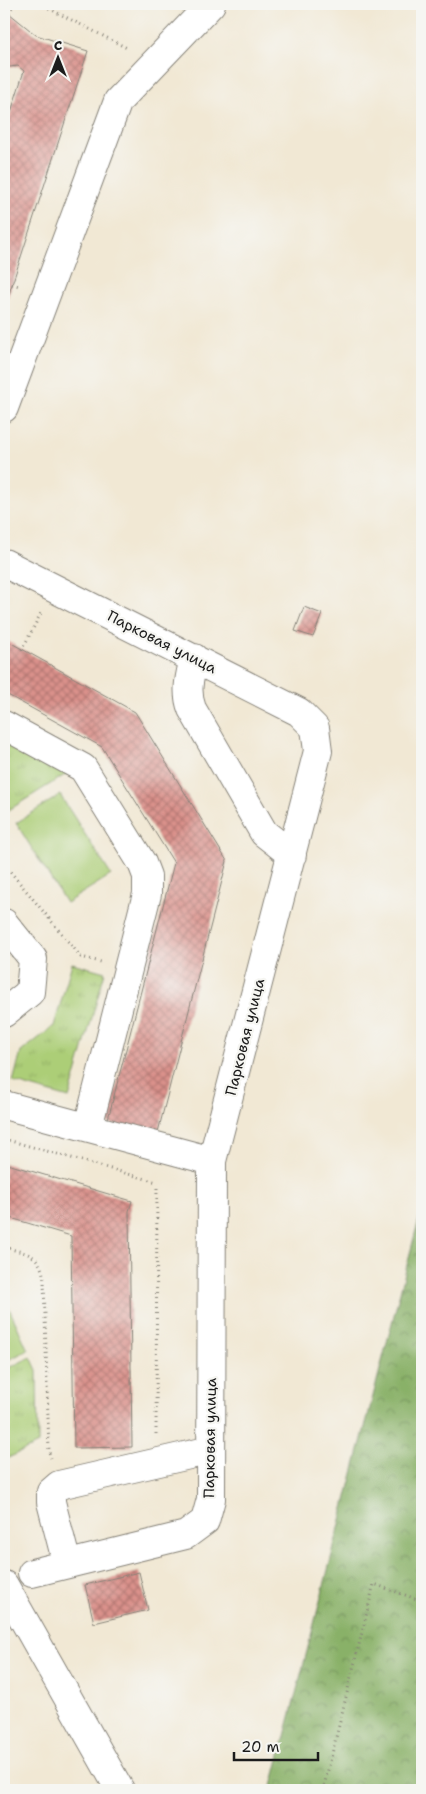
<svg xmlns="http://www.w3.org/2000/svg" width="426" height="1794" viewBox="0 0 426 1794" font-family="'Shantell Sans',sans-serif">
<defs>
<pattern id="forest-crowns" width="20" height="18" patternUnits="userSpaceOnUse" patternTransform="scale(1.25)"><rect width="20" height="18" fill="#89b168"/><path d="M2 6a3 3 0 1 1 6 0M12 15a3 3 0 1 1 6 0" fill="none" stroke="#6f8f55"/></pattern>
<pattern id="park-tufts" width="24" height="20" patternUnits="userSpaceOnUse" patternTransform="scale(1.25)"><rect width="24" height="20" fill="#acce77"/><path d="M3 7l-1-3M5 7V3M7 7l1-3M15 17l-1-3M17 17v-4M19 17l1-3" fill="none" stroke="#93b066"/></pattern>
<pattern id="building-cross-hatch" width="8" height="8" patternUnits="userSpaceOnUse" patternTransform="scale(1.25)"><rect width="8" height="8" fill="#da918b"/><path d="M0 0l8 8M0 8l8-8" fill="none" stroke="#b07671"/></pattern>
</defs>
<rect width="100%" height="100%" fill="#f6f6f2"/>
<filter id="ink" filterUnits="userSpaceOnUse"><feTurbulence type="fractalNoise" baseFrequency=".02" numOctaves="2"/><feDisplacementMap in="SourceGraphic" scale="10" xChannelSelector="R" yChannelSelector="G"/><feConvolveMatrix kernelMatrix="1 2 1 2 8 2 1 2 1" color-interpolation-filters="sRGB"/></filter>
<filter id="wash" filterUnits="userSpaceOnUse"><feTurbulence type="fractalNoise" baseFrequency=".0096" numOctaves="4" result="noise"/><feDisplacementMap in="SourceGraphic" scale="20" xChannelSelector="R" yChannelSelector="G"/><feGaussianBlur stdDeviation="1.12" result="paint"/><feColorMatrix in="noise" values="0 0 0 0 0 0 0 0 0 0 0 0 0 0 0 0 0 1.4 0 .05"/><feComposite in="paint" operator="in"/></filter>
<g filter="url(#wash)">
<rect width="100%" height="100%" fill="#f1e8d4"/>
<path fill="url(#forest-crowns)" stroke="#526642" d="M 422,1207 L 422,1790 L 271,1790 Z"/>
<path fill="url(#park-tufts)" stroke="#64754a" d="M 4,735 L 68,773 L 4,813 Z
M 72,963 L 105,972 L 69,1098 L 13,1082 L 21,1052 L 54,1026 Z
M 31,1357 L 37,1370 L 38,1444 L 6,1459 L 4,1455 L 4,1370 Z"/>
<path fill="#acce77" stroke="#64754a" d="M 60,795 L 111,875 L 66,903 L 16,823 Z
M 4,1297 L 28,1350 L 4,1362 Z"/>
<g id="blocks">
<path fill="url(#building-cross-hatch)" d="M 4,9 L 36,35 L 88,51 L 4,309 L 4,134 L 24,71 L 18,66 L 10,67 L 4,62 Z
M 304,607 L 322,614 L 313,637 L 295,631 Z
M 4,639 L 135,712 L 227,861 L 157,1136 L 107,1123 L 174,863 L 102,747 L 4,693 Z
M 4,1163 L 132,1201 L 129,1211 L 132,1447 L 74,1448 L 71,1236 L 4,1216 Z
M 139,1572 L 148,1610 L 94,1623 L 85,1585 Z"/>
</g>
</g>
<g filter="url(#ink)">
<use href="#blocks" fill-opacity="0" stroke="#868278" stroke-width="1"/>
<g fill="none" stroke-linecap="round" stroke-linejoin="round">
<defs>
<path id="minor" d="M 4,408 L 118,101 L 211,4
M 4,563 L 299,712 L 315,728 L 318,751 L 212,1161 L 211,1499 L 205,1521 L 186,1535 L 32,1573
M 194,658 C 190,676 185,691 192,709 L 264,833 L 292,855
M 4,725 L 83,768 L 142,863 L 147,876 L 147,894 L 88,1127
M 4,923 L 33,959 L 30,992 L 4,1013
M 4,1105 L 212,1161
M 67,1564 L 51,1502 L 51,1492 L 59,1485 L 211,1450
M 4,1585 L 120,1790"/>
</defs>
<use href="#minor" stroke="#868278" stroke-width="30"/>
<path stroke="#868278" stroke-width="3" stroke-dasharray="1 4" stroke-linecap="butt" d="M 40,4 L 129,49
M 8,12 L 15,4
M 12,284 L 19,286
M 22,650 L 41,613
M 4,864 L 81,957 L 101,962
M 4,1139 L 157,1182 L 156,1435
M 4,1247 C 27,1254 40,1252 44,1280 L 49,1452 L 51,1458
M 323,1790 L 374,1584 L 422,1601"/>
<use href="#minor" stroke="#fff" stroke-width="28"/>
</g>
</g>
<g text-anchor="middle" stroke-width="4.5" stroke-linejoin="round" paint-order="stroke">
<g font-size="15" fill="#1c1c1c" stroke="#f6f6f2">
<text transform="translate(162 642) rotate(27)" y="5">Парковая улица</text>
<text transform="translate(245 1037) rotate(-76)" y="5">Парковая улица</text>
<text transform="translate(210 1438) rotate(-89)" y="5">Парковая улица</text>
</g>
</g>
<rect width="426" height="1794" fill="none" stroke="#f6f6f2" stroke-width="20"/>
<g transform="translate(58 58)" stroke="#f6f6f2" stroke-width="4" paint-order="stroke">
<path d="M0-4L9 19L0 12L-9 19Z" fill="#1c1c1c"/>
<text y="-8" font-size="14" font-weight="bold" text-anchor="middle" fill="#1c1c1c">С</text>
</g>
<path d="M234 1752v8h84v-8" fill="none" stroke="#1c1c1c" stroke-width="2.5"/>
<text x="241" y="1752" font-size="15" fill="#1c1c1c" stroke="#f6f6f2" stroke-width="4" paint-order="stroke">20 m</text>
</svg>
